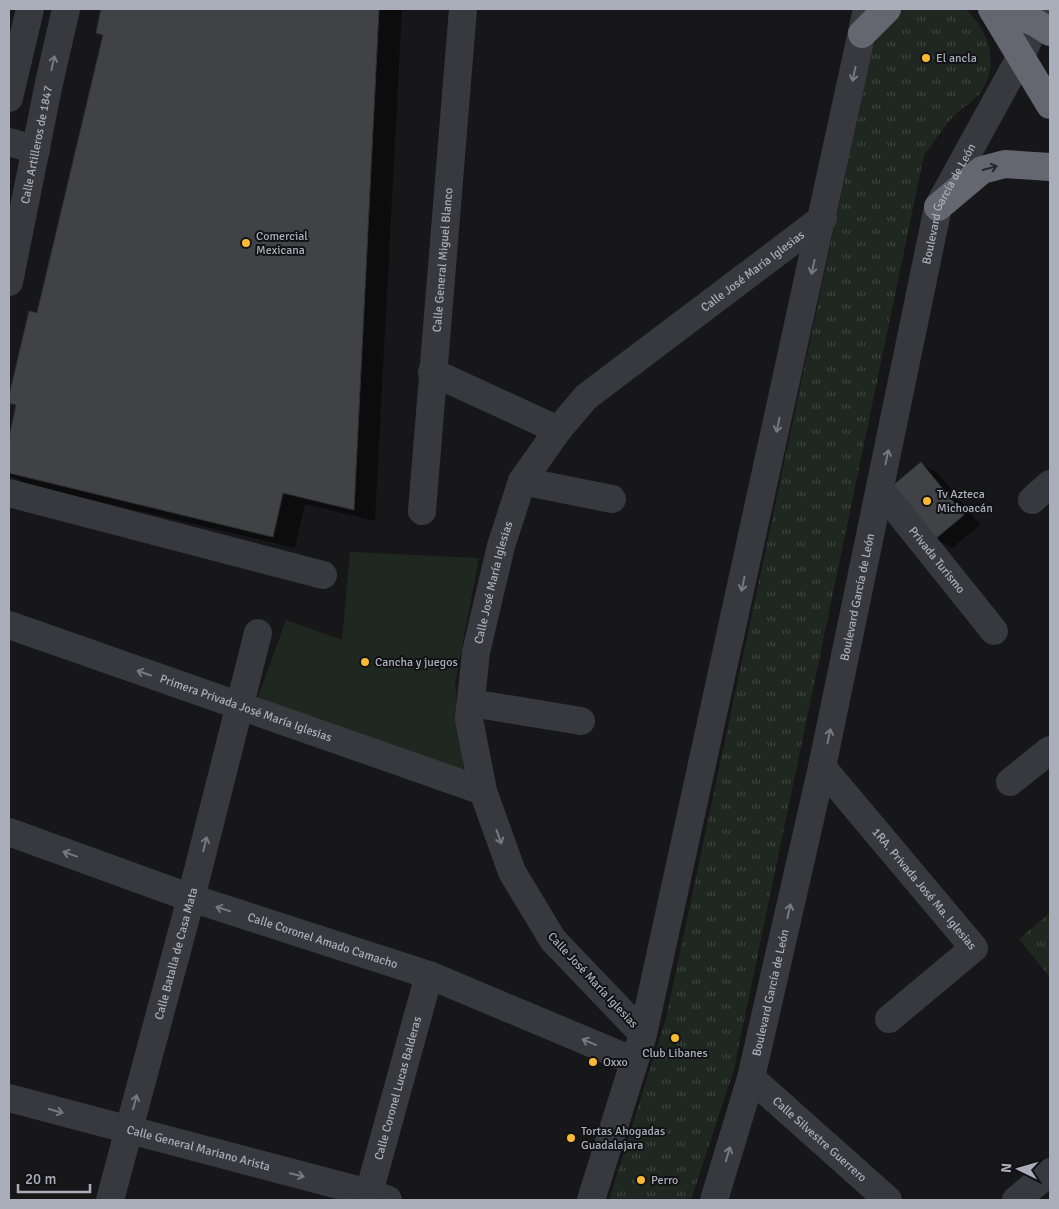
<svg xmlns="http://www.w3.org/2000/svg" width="1059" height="1209" viewBox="0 0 1059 1209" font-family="Signika,sans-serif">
<defs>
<pattern id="park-tufts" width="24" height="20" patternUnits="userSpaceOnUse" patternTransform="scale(1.25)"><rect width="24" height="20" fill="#1f2820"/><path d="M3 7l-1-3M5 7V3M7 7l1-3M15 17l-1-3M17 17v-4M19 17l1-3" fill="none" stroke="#3d453e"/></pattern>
</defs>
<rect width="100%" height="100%" fill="#171719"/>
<path fill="#1f2820" d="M 350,552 L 479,558 L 455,684 L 464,771 L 289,711 L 258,697 L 286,620 L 342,640 Z"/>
<path fill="url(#park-tufts)" d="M 898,9 L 965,9 C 989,30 1000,63 981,92 C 974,101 965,105 958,112 C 945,124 935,141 924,155 L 734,1069 L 691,1200 L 609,1200 L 666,1018 L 872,50 L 878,31 Z
M 1050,913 L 1050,977 L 1019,939 Z"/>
<path fill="#0007" d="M 102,9 L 402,9 L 375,521 L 305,504 L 295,548 L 25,484 L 9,475 L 9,444 L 17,407 L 9,402 L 30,312 L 38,315 L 104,37 L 97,33 Z
M 921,464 L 938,473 L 980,525 L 952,548 L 935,539 Z"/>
<path fill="#414246" stroke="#313135" d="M 101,9 L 379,9 L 354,510 L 283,493 L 273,537 L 9,473 L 9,438 L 16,405 L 9,403 L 9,396 L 29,311 L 37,313 L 103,35 L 96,33 Z
M 921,462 L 964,515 L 934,540 L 891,487 Z"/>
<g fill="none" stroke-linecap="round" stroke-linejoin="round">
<g stroke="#38393f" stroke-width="28">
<path d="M 9,98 L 30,9"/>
<path d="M 9,142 L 36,150"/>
<path id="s1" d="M 9,282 L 49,83 L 66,9"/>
<path d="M 432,372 L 558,430"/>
<path d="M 522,481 L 612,499"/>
<path id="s2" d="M 880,489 L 994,631"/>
<path d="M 9,493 L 323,575"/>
<path d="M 1032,500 L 1050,484"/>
<path id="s3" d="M 422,511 L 463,9"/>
<path id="s4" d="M 9,625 L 483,791"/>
<path d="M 471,703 L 581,721"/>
<path id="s5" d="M 822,767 L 974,948 L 889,1019"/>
<path d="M 1010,782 L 1050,750"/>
<path id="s6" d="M 9,832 L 191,898 L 429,975 L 634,1061"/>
<path id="s7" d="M 643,1034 L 553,940 L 512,872 L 483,791 L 469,719 L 476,652 L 501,546 L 522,481 L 558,430 L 586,397 L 823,218"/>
<path id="s8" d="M 751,1078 L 888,1200"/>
<path id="s9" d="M 9,1098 L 369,1193 L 388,1200"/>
<path id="s10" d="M 110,1200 L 191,898 L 258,633"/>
<path id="s11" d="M 367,1200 L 429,975"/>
<path d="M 591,1200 L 643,1034 L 867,9"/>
<path id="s12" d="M 714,1200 L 751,1078 L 822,767 L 938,207 L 1021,56 L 1036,23 L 1037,9"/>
<path d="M 1016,1200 L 1050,1172"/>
</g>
<path stroke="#646770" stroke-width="28" d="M 992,9 L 1050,105
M 1003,9 L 1036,23 L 1050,32
M 862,34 L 887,9
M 938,207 L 982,170 L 1005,164 L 1050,167"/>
</g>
<defs><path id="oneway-shaft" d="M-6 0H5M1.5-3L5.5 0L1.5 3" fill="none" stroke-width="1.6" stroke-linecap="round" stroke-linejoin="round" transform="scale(1.25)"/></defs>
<g stroke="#767983">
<use href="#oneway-shaft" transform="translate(53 63) rotate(-77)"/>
<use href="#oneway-shaft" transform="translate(854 74) rotate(102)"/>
<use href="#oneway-shaft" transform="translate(813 267) rotate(102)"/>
<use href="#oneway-shaft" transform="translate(778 425) rotate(102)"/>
<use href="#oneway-shaft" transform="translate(887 457) rotate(-78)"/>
<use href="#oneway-shaft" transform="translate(743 584) rotate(102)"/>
<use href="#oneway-shaft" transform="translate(144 673) rotate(-161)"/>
<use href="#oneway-shaft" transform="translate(829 736) rotate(-78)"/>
<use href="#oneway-shaft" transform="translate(499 837) rotate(70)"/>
<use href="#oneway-shaft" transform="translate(205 844) rotate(-76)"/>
<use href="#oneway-shaft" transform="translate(70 854) rotate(-160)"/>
<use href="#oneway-shaft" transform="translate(223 909) rotate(-162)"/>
<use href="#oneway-shaft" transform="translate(789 911) rotate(-77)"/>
<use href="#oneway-shaft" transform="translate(589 1042) rotate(-157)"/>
<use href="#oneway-shaft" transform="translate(135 1102) rotate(-75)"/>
<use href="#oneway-shaft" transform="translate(56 1111) rotate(16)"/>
<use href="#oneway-shaft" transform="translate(728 1154) rotate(-73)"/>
<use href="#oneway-shaft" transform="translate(297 1175) rotate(14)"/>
</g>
<use stroke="#26272b" href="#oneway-shaft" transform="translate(990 168) rotate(-15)"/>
<g fill="#f9b930" stroke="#121214" stroke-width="2">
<circle cx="926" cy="58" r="5"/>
<circle cx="246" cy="243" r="5"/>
<circle cx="927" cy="501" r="5"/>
<circle cx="365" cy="662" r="5"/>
<circle cx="675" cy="1038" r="5"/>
<circle cx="593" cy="1062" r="5"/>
<circle cx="571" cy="1138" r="5"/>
<circle cx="641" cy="1180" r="5"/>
</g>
<g text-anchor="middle" stroke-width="4" stroke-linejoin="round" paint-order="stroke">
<g font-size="12" fill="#a9aeba" stroke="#121214" text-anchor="start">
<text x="936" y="62">El ancla</text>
<text x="256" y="240">Comercial<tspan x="256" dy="14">Mexicana</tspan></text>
<text x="937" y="498">Tv Azteca<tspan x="937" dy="14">Michoacán</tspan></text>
<text x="375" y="666">Cancha y juegos</text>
<text x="675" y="1057" text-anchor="middle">Club Libanes</text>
<text x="603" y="1066">Oxxo</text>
<text x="581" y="1135">Tortas Ahogadas<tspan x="581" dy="14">Guadalajara</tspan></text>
<text x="651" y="1184">Perro</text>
</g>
<g font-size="12" fill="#a9aeba" stroke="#121214">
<text dy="4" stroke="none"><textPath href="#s1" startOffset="140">Calle Artilleros de 1847</textPath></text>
<text dy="4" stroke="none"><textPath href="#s12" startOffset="1025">Boulevard García de León</textPath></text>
<text dy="4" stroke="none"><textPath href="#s3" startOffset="252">Calle General Miguel Blanco</textPath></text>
<text dy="4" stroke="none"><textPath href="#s7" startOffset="928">Calle José María Iglesias</textPath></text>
<text dy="4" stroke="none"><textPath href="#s2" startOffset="91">Privada Turismo</textPath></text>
<text dy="4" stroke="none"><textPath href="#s7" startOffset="508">Calle José María Iglesias</textPath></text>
<text dy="4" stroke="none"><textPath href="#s12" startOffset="620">Boulevard García de León</textPath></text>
<text dy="4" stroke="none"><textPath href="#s4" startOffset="251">Primera Privada José María Iglesias</textPath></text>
<text dy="4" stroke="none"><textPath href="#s5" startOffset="159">1RA. Privada José Ma. Iglesias</textPath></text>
<text dy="4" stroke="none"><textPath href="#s6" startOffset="332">Calle Coronel Amado Camacho</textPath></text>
<text dy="4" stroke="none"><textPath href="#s10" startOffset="255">Calle Batalla de Casa Mata</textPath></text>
<text transform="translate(593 980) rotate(47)" y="4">Calle José María Iglesias</text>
<text dy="4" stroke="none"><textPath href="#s12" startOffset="215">Boulevard García de León</textPath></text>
<text dy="4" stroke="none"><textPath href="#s11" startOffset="116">Calle Coronel Lucas Balderas</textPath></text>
<text dy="4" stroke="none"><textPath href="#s8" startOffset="92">Calle Silvestre Guerrero</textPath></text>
<text dy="4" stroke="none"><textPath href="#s9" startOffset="196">Calle General Mariano Arista</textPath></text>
</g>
</g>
<rect width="1059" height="1209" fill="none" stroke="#a9aeba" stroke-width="20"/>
<g transform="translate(1019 1169) rotate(275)" stroke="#121214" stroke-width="4" paint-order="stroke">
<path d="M0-4L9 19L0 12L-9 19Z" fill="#a9aeba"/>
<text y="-8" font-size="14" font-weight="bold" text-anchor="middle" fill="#a9aeba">N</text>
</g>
<path d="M18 1184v8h72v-8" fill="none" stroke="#a9aeba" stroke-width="2.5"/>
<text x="25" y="1184" font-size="15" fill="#a9aeba" stroke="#121214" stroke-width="4" paint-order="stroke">20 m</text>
</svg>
